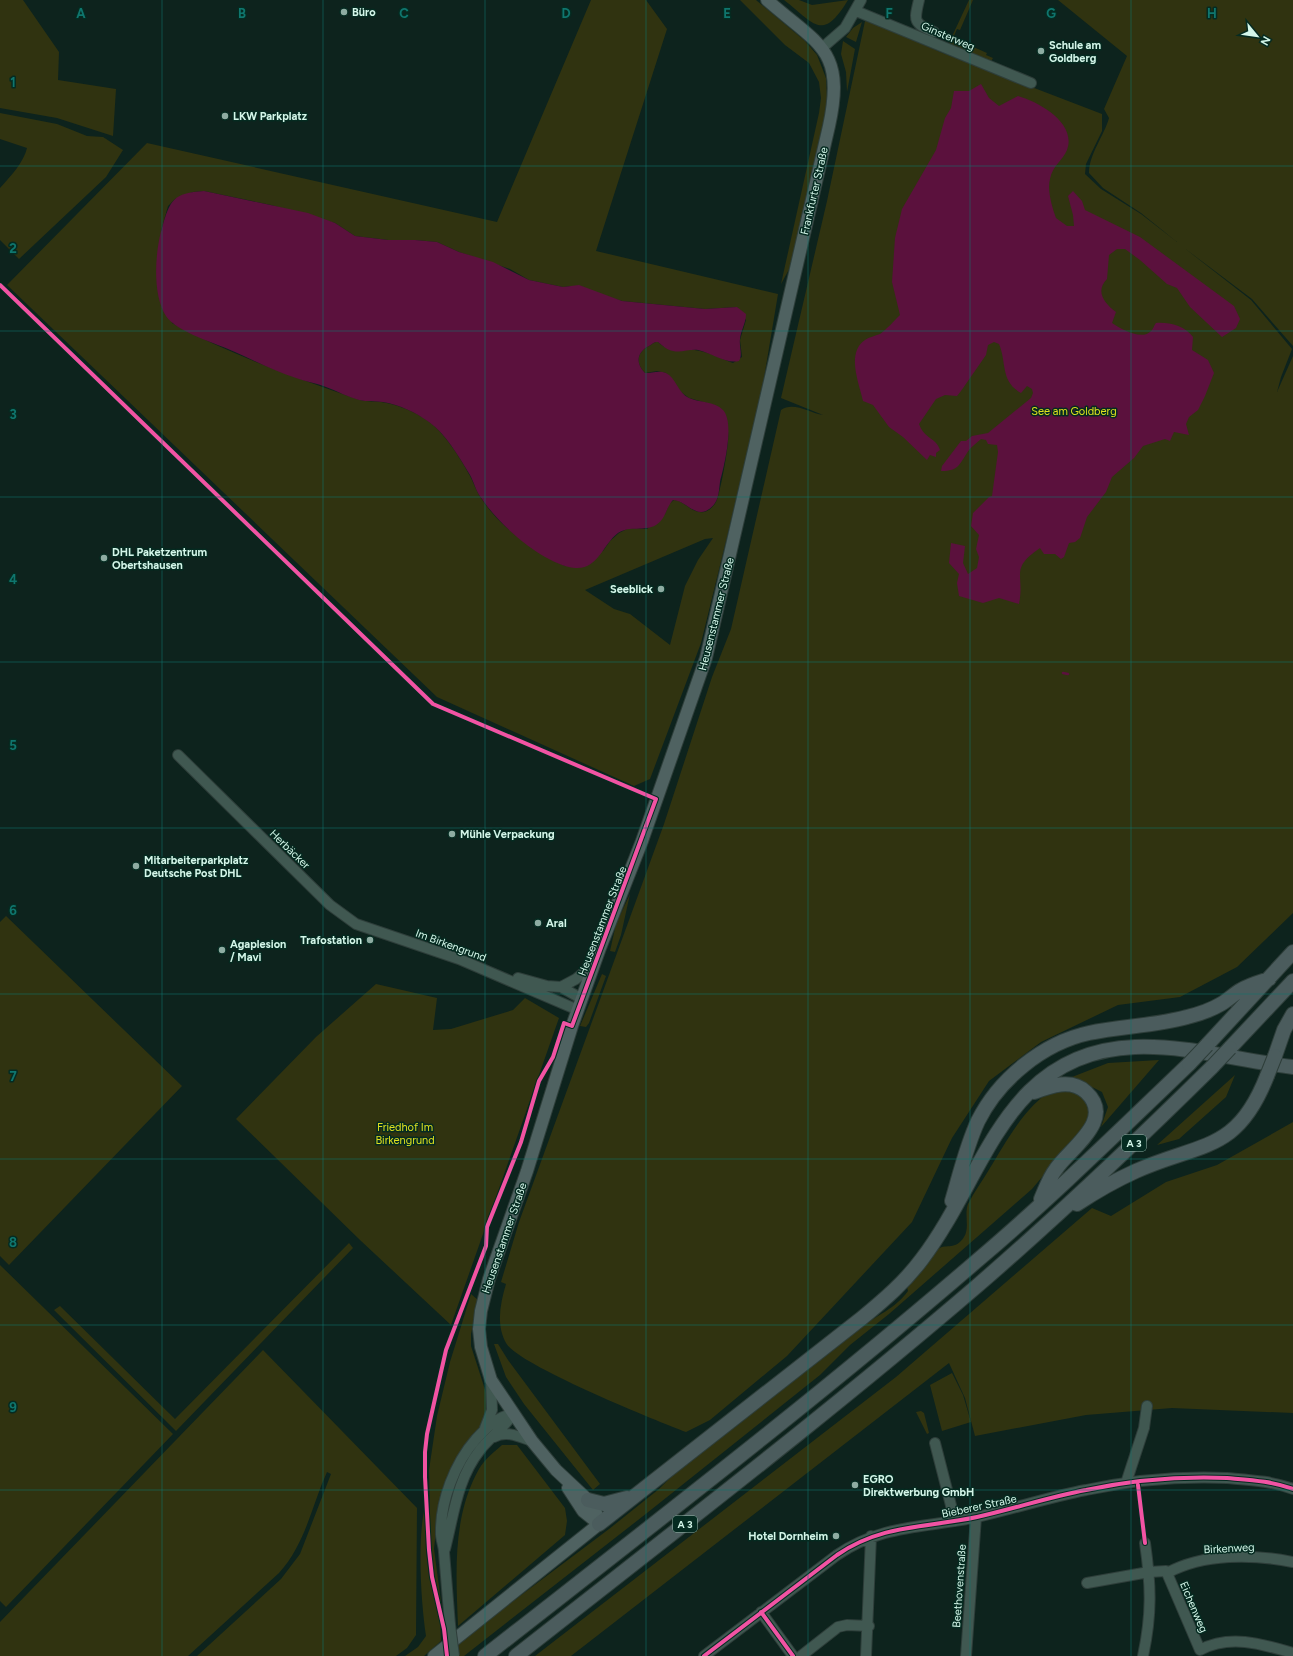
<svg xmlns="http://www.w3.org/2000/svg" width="1293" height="1656" viewBox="0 0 1293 1656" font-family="Figtree,sans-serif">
<rect width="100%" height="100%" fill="#0d231d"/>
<path fill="#303310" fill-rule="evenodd" d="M 0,0 L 23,0 L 59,52 L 58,80 L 116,89 L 113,136 L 57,118 L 0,108 Z
M 591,0 L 646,0 L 667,29 L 596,251 L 778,294 L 760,402 L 701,643 L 650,779 L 634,786 L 437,697 L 7,285 L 147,143 L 497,222 ZM 204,191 L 271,205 L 335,223 L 355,236 L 388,240 L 415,240 L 437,242 L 459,252 L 510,269 L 529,280 L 563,287 L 572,286 L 622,301 L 705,309 L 737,307 L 746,320 L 740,340 L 742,357 L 733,363 C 722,359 711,353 700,351 C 680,346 676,358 658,342 C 653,342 653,344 649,346 C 637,352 635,363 645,373 L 657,371 L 666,373 L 681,392 L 689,398 L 714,405 C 718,413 727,424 728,432 C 730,441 720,495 716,502 C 713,507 709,511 704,512 C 692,514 685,501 674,500 L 669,504 L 665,514 L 647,529 L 629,528 L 619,533 L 610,541 L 603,551 L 565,566 C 534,550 500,528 481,498 C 476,491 474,483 470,476 C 461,459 444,432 428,421 C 414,411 399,405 381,402 C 373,401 364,402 357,399 C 294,377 231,355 172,323 L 161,231 L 168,206 L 175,199 L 193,192 ZM 713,538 L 698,560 L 685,586 L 670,645 L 630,614 L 614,609 L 585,590 L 705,539 Z
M 740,0 L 756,0 L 805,41 L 817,55 L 826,78 L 827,98 L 825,114 L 792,264 L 781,284 L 819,113 L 821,98 L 819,82 L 809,63 L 785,45 Z
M 784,0 L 799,0 L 812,5 L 848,0 C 822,43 814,23 784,0 Z
M 969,0 L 973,0 L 960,30 L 957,29 L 953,38 L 987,53 L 986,55 L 993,58 L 990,63 L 948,45 Z
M 1058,0 L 1293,0 L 1293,346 L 1252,299 L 1183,247 L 1251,300 L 1292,349 L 1281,377 L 1277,392 L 1293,356 L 1293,913 L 1237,967 L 1180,997 L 1118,1005 L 1041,1042 L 989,1081 L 952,1138 L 912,1222 L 787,1356 L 710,1420 L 686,1432 C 657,1421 518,1365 506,1343 C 496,1325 500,1304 506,1284 L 501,1282 L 519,1222 L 664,824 L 712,677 L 731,629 L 781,410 C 793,401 810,413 823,415 L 781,398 L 827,201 L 865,21 L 872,22 L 940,52 L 1102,114 L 1102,131 L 1086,164 L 1085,174 L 1101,189 L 1141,214 L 1177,242 L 1141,213 L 1103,188 L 1089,173 C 1089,154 1104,136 1109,118 L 1104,109 L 1127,56 Z
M 862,22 L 856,42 L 846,37 L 853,28 Z
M 843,41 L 855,49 L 847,92 L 846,72 L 841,54 Z
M 0,113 L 57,124 L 87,136 L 103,137 L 123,150 L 106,177 L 19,259 L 0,240 L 0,188 C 10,177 24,162 27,148 L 0,139 Z
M 630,894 L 621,935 L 615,952 L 610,951 L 616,924 Z
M 6,916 L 182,1086 L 9,1265 L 0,1256 L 0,922 Z
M 602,974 L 606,976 L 589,1023 L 586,1027 L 580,1026 Z
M 376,984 L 437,998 L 433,1030 L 451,1029 L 513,1010 L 525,998 L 559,1018 L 451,1325 L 360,1240 L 236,1119 L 316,1037 Z
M 1159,1060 L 1101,1127 L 1108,1107 L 1102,1092 L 1072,1077 L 1108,1063 Z
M 1235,1075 L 1226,1097 L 1179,1139 L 1157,1145 Z
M 1061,1088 L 1082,1094 L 1090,1109 L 1089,1121 L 1032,1189 L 889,1314 L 850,1345 L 820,1375 L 647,1513 L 464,1656 L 446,1656 L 467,1636 L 609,1529 L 659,1489 L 676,1472 L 743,1421 L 758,1407 C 792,1381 825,1353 860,1328 C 877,1315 895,1309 908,1291 L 907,1287 C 916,1276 927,1257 938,1249 C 947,1243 955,1251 964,1237 C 970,1227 964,1215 968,1204 C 974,1192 983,1180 990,1168 C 1005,1144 1031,1094 1061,1088 Z
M 1293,1122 L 1293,1413 L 1172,1408 L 1086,1415 L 975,1436 L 965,1398 L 949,1363 L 571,1656 L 535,1656 L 896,1377 L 1092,1208 L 1111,1216 L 1166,1182 L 1217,1165 Z
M 349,1243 L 353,1248 L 176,1431 L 54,1310 L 60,1306 L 175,1419 Z
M 0,1265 L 173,1434 L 6,1607 L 0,1601 Z
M 471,1294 L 478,1300 L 471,1334 L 471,1346 L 489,1402 L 483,1424 L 472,1436 L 458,1457 L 437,1520 L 434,1549 L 443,1617 L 431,1559 L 429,1470 L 437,1416 L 450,1362 Z
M 494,1344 L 498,1344 L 508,1360 L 600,1484 L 593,1490 L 524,1404 L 506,1377 Z
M 263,1350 L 417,1508 L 416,1635 L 407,1648 L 396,1656 L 197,1656 L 281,1579 L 300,1554 L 331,1474 L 327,1472 C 311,1507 306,1543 279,1573 L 188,1656 L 0,1656 L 0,1622 Z
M 952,1373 L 963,1395 L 971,1422 L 942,1431 L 930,1385 Z
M 921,1411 L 924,1413 L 929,1433 L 927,1434 L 916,1412 Z
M 502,1445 L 517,1445 L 565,1508 L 567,1521 L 565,1535 L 458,1626 C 456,1573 452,1517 479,1469 C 484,1460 494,1452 502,1445 Z
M 425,1507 L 426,1550 L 429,1576 L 440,1617 L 441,1641 L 424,1656 L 405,1656 L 418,1647 L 426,1636 C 421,1604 417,1538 425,1507 Z"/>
<path fill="#5b113d" d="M 981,84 L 989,98 L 999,106 L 1018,96 C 1039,102 1077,123 1067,150 C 1063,160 1052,166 1050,179 C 1047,190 1052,207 1056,218 L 1067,226 L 1074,226 L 1073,215 L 1068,196 L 1073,191 L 1082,201 L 1085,210 L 1140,237 L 1234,306 L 1240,319 L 1236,328 L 1222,337 L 1190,307 L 1177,288 L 1167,284 L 1140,260 L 1125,249 L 1117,249 L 1109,255 L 1107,279 C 1095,291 1104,303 1116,312 L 1112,323 C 1121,329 1142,341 1151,331 C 1153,330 1154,325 1156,323 C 1169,322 1185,326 1193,337 L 1192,350 L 1208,360 L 1214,373 L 1205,396 L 1198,410 L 1189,417 L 1186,424 L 1189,435 L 1174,432 L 1170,441 L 1165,439 L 1143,446 L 1134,458 L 1112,477 L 1106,492 L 1087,517 L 1080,538 L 1075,542 L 1069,543 L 1064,557 L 1061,559 L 1055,554 L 1044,554 L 1040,548 C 1009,569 1025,574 1019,604 L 999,598 L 983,603 L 959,596 L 957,583 L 959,574 L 949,563 L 951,543 L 965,546 L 963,563 L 968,574 L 977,568 L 979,557 L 976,549 L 979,535 L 971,526 L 973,513 L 989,497 L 992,496 L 998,452 L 997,445 L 988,444 L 986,440 L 981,439 C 977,443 972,446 969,450 C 959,464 960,471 941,471 L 942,466 L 961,441 L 966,441 L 972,436 L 988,433 L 1031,398 L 1033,393 L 1032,389 L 1027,386 L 1021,393 C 1000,381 1007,363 999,344 L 994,342 L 988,345 L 986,355 L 961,391 L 957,396 L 945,395 L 936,399 L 919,424 C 925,440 936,437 940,450 L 936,453 L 936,457 L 930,455 L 927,460 L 903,437 L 889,427 L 873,405 L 863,401 C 859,383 846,353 865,340 C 869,337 875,336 880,334 C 887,329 894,321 900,315 L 892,282 L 895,238 L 902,209 L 936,150 L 945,118 L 951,108 L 954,91 L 969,91 Z
M 204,191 L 308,213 L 335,223 L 355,236 L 388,240 L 415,240 L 437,242 L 459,252 L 493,262 L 529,280 L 563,287 L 579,285 L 622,301 L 705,309 L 737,307 L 746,314 C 746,323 741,330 740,339 C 739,347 743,355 739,361 C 725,364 712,353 698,350 C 690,349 681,353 673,351 C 667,350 663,346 658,342 C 653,342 653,344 649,346 C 637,352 635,363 645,373 C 652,373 659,370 666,373 C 676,378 678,393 689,398 C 700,403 714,401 723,410 C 735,423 724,467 720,482 C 719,489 719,497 715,503 C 713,506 710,509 706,511 C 694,516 686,501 673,500 C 666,507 666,519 656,525 C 644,532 630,525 618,533 C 603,544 598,570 575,568 C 543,564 499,525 482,499 C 476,492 474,482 470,475 C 459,457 446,434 429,422 C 415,412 400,405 383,402 C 375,401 367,402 359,400 C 348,397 337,391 326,387 C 317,383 306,382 296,378 C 275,371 255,361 235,352 C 218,344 176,332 166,316 C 152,295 155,251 162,228 C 170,200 173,193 204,191 Z"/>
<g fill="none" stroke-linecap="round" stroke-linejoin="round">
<path stroke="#5b113d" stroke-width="2.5" d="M 1063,673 L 1068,674"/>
<defs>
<path id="minor" d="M 919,0 C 914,21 913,23 934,32
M 856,11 L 1031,83
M 822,48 L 845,28 L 861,0
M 178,755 L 330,905 L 356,924 L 459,959 L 578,1010
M 518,978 L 547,986 L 561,987 L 582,999
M 561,987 L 576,979 L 595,963
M 485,1428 L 492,1410 L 491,1380
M 494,1437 C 507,1430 520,1437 532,1441
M 935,1443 L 955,1521
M 1126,1483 L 1144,1428 L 1147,1406
M 445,1549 C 454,1514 457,1479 480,1450 C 490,1437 504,1428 513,1414
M 1167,1573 L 1200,1650 C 1230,1634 1262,1644 1293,1653
M 1167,1573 C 1204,1553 1253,1554 1293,1562
M 1087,1583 L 1149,1572 L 1166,1571 L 1167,1573
M 761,1612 L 793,1656
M 450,1625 C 448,1601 446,1576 444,1552 C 444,1546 441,1540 441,1534 C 440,1501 455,1463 476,1439 C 487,1427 498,1416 513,1414
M 704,1656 L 837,1555 C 882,1524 926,1528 977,1517 C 1013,1509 1049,1497 1086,1490 C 1133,1480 1179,1476 1227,1478 C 1250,1480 1272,1481 1293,1489
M 801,1656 L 838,1627 L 847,1625 L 869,1626
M 866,1656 L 871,1536
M 966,1656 L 976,1517
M 1143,1656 C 1152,1614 1151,1585 1145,1543"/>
<path id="major" d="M 568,1488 L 583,1511 L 599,1524
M 599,1524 L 595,1509 L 588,1500 L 556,1470 L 532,1441 L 491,1380 L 481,1347 L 479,1329 L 481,1311 L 489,1279 L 527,1171 L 572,1026 L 600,948 L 642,841 L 706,658 L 829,126 C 846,49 818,45 767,0
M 434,1656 L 599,1524"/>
<path id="highway" d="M 1207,1045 L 1293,952
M 1230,1048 L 1293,981
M 1275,1056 L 1284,1030 L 1293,1014
M 1034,1092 C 1050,1086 1071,1078 1086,1092 C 1116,1120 1070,1148 1056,1169 C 1049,1178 1045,1190 1041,1199
M 952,1201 C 960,1174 966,1147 978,1121 C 999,1079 1043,1043 1089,1033 C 1121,1026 1155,1026 1187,1017 C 1199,1014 1211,1010 1221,1004 C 1228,1000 1234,994 1241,990 C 1249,985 1260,982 1269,979
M 1077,1204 C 1095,1192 1116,1180 1136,1171 C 1201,1142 1237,1153 1267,1076
M 588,1500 L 604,1504 L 627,1498
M 599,1524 L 862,1318 C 884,1300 905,1282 922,1259 C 986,1175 1004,1052 1135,1047 C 1187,1045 1241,1061 1293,1067
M 485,1656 C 651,1526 819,1397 979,1259 C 1052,1197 1120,1130 1189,1064
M 516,1656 C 671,1534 828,1414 977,1286 C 1058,1216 1136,1142 1212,1067"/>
</defs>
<use href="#minor" stroke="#2e3e3a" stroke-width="12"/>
<use href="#major" stroke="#2e3e3a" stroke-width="14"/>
<use href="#highway" stroke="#2e3e3a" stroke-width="16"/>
<use href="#minor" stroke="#405851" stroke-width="10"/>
<use href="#major" stroke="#4f6261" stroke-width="12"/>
<use href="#highway" stroke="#4b5c5d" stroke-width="14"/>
<defs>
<path id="minor-bridge" d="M 450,1625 L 454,1656"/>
<path id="highway-bridge" d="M 1189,1064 L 1207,1045
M 1212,1067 L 1230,1048
M 1267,1076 L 1275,1056"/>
</defs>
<use href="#minor-bridge" stroke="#2e3e3a" stroke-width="12" stroke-linecap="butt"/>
<use href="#highway-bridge" stroke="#2e3e3a" stroke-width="16" stroke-linecap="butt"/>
<use href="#minor-bridge" stroke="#405851" stroke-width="10"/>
<use href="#highway-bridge" stroke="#4b5c5d" stroke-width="14"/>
<defs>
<path id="cycleway" d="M 0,285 L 433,704 L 656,799 L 572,1026 L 564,1023 L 553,1057 L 539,1081 L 521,1142 L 487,1227 L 486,1246 L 446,1350 L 427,1434 L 425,1452 L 425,1477 L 429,1550 L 432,1577 L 444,1629 L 447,1656
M 1138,1485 L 1145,1543
M 761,1612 L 793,1656
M 704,1656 L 837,1555 C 882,1524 926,1528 977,1517 C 1013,1509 1049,1497 1086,1490 C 1133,1480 1179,1476 1227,1478 C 1250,1480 1272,1481 1293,1489"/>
</defs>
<use href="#cycleway" stroke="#052b21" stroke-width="6"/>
<use href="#cycleway" stroke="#f153a3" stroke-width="4"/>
</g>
<path fill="none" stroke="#0f766e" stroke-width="1" stroke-opacity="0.55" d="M 162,0 L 162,1656M 323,0 L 323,1656M 485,0 L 485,1656M 646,0 L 646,1656M 808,0 L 808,1656M 970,0 L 970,1656M 1131,0 L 1131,1656M 0,166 L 1293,166M 0,331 L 1293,331M 0,497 L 1293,497M 0,662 L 1293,662M 0,828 L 1293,828M 0,994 L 1293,994M 0,1159 L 1293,1159M 0,1325 L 1293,1325M 0,1490 L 1293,1490"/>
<g fill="#8eaca2" stroke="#052b21" stroke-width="1.5">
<circle cx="344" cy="12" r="4"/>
<circle cx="1041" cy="51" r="4"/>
<circle cx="225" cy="116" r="4"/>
<circle cx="104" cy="558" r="4"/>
<circle cx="661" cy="589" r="4"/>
<circle cx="452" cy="834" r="4"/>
<circle cx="136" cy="866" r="4"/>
<circle cx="538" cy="923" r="4"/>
<circle cx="370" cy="940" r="4"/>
<circle cx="222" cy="950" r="4"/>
<circle cx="855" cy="1485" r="4"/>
<circle cx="836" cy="1536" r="4"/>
</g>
<g text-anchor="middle" stroke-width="3" stroke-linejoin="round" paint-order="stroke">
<g fill="#052b21" stroke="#96b9ad" stroke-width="1">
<rect x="1122" y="1135" width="24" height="16" rx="3"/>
<rect x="673" y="1516" width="24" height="16" rx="3"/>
</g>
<g font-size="10" font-weight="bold" fill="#d4f6e9">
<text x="1134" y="1147">A 3</text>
<text x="685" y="1528">A 3</text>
</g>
<g font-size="11" font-weight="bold" fill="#d4f6e9" stroke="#052b21" text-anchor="start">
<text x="352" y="16">Büro</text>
<text x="1049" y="49">Schule am<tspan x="1049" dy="13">Goldberg</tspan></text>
<text x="233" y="120">LKW Parkplatz</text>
<text x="112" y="556">DHL Paketzentrum<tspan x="112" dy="13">Obertshausen</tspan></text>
<text x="653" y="593" text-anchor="end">Seeblick</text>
<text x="460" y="838">Mühle Verpackung</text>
<text x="144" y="864">Mitarbeiterparkplatz<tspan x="144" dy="13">Deutsche Post DHL</tspan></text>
<text x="546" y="927">Aral</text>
<text x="362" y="944" text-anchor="end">Trafostation</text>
<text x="230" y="948">Agaplesion<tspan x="230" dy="13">/ Mavi</tspan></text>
<text x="863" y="1483">EGRO<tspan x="863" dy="13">Direktwerbung GmbH</tspan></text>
<text x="828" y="1540" text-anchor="end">Hotel Dornheim</text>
</g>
<g font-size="11" fill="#d4f6e9" stroke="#052b21">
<text transform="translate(948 36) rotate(23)" y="4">Ginsterweg</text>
<text transform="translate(814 191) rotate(-77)" y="4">Frankfurter Straße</text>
<text transform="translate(716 614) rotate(-76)" y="4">Heusenstammer Straße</text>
<text transform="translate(290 849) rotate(44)" y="4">Herbäcker</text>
<text transform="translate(602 921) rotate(-69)" y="4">Heusenstammer Straße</text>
<text transform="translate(451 945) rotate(20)" y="4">Im Birkengrund</text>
<text transform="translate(504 1238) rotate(-71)" y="4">Heusenstammer Straße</text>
<text transform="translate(979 1506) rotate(-12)" y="4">Bieberer Straße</text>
<text transform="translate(1229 1548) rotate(-3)" y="4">Birkenweg</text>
<text transform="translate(959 1586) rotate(-86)" y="4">Beethovenstraße</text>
<text transform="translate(1194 1607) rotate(67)" y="4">Eichenweg</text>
</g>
<g font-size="11" fill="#dee01f" stroke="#052b21">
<text x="1074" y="415">See am Goldberg</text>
<text x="405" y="1131">Friedhof Im<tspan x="405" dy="13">Birkengrund</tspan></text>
</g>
</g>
<g font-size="13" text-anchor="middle" font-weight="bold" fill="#0f766e" stroke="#052b21" stroke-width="3" stroke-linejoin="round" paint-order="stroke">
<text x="81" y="18">A</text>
<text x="242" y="18">B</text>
<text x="404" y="18">C</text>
<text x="566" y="18">D</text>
<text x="727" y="18">E</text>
<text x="889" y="18">F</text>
<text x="1051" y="18">G</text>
<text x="1212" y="18">H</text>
<text x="13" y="87">1</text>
<text x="13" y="253">2</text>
<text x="13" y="419">3</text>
<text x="13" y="584">4</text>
<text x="13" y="750">5</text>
<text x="13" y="915">6</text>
<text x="13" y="1081">7</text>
<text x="13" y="1247">8</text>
<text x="13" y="1412">9</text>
</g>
<g transform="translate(1257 36) rotate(119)" stroke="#052b21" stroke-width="3" paint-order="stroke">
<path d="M0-3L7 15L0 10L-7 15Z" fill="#d4f6e9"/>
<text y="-6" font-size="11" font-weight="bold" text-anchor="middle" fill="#d4f6e9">N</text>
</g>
</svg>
